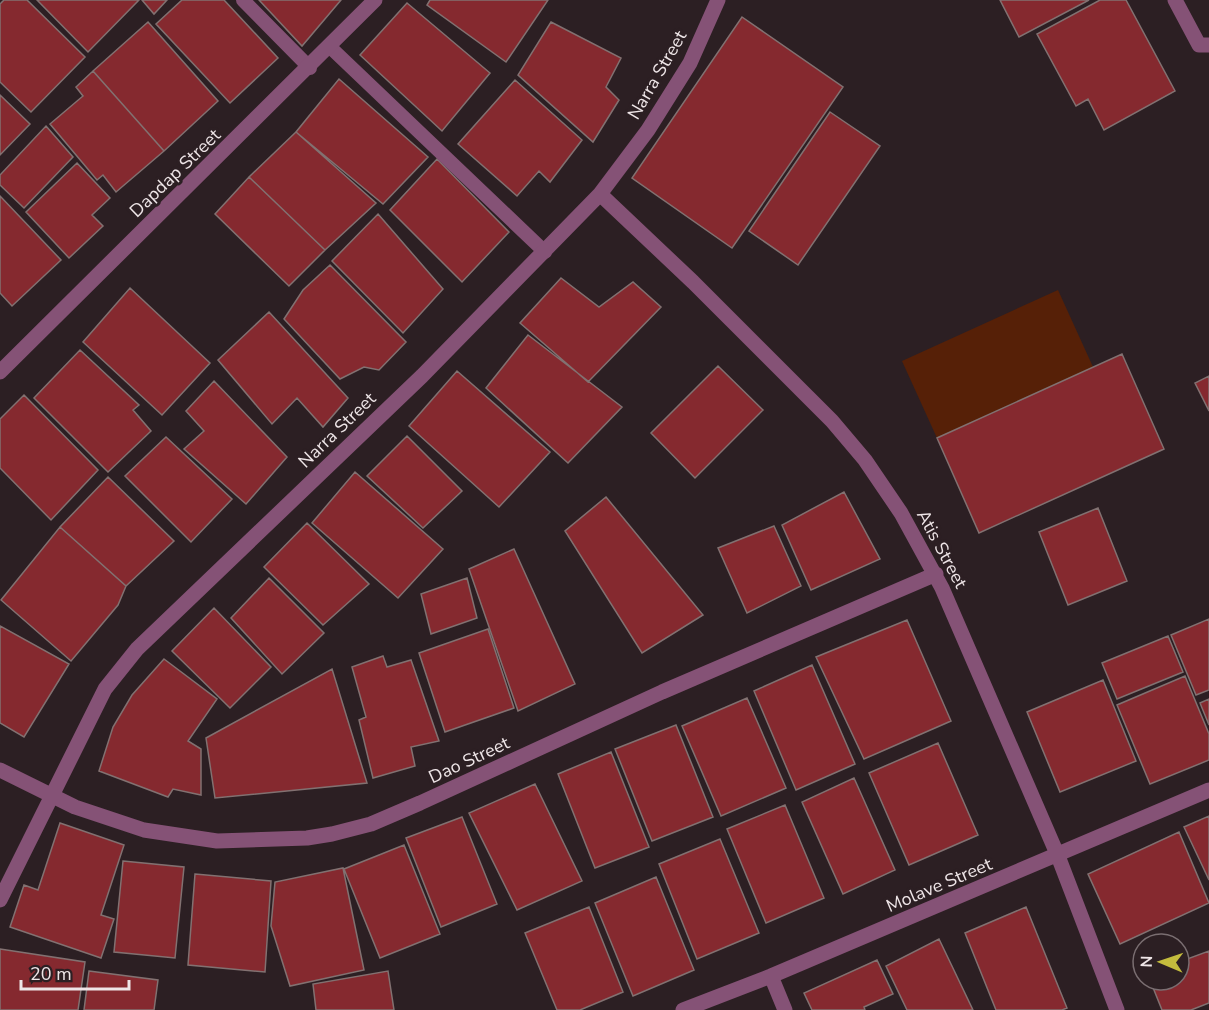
<svg xmlns="http://www.w3.org/2000/svg" width="1209" height="1010" viewBox="0 0 1209 1010" font-family="'Nunito Sans',sans-serif">
<rect width="100%" height="100%" fill="#2c1f23"/>
<path fill="#562007" d="M 1058,290 L 1093,367 L 937,438 L 902,361 Z"/>
<path fill="#85292f" stroke="#827171" stroke-width="1.5" d="M 4,0 L 27,0 L 85,57 L 31,112 L 0,82 L 0,4 Z
M 37,0 L 139,0 L 88,52 Z
M 142,0 L 167,0 L 154,14 Z
M 182,0 L 224,0 L 278,58 L 230,103 L 156,24 Z
M 259,0 L 341,0 L 302,46 Z
M 430,0 L 548,0 L 506,62 L 427,5 Z
M 1000,0 L 1089,0 L 1019,37 Z
M 1100,0 L 1126,0 L 1175,91 L 1104,130 L 1088,99 L 1076,106 L 1037,34 Z
M 407,3 L 490,73 L 442,131 L 360,55 Z
M 742,17 L 843,87 L 732,248 L 632,178 Z
M 148,22 L 218,101 L 164,151 L 93,71 Z
M 551,22 L 621,58 L 606,87 L 619,100 L 593,142 L 518,75 Z
M 93,71 L 164,151 L 116,192 L 103,175 L 97,180 L 50,124 L 83,96 L 76,87 Z
M 339,79 L 428,157 L 383,204 L 296,132 Z
M 515,80 L 582,140 L 550,182 L 539,171 L 517,196 L 458,144 Z
M 0,95 L 30,124 L 0,155 Z
M 830,112 L 880,146 L 798,265 L 749,231 Z
M 46,126 L 73,157 L 24,208 L 0,185 L 0,175 Z
M 296,132 L 376,203 L 325,250 L 249,177 Z
M 437,159 L 509,232 L 462,282 L 390,210 Z
M 77,163 L 110,198 L 92,215 L 103,226 L 69,258 L 26,212 Z
M 249,177 L 325,250 L 289,286 L 215,214 Z
M 0,196 L 61,260 L 12,306 L 0,293 Z
M 378,214 L 443,289 L 403,333 L 332,261 Z
M 330,265 L 406,342 L 379,370 L 364,367 L 340,379 L 284,319 L 303,290 Z
M 561,278 L 599,307 L 633,282 L 661,307 L 588,382 L 520,323 Z
M 130,288 L 210,363 L 162,415 L 83,342 Z
M 269,312 L 348,398 L 323,427 L 297,398 L 272,424 L 218,360 Z
M 528,335 L 622,407 L 568,463 L 486,388 Z
M 80,350 L 139,405 L 133,410 L 151,431 L 108,472 L 34,398 Z
M 1122,354 L 1164,449 L 979,533 L 937,438 Z
M 718,366 L 763,410 L 695,478 L 651,433 Z
M 457,371 L 550,452 L 499,507 L 409,426 Z
M 1209,376 L 1209,411 L 1195,383 Z
M 214,381 L 287,457 L 246,504 L 184,449 L 204,431 L 186,411 Z
M 24,395 L 98,470 L 51,520 L 0,468 L 0,419 Z
M 407,436 L 462,491 L 423,528 L 367,476 Z
M 166,437 L 232,499 L 191,542 L 125,476 Z
M 355,472 L 443,549 L 398,598 L 312,523 Z
M 108,477 L 174,541 L 126,586 L 60,527 Z
M 844,492 L 880,559 L 811,590 L 782,525 Z
M 606,497 L 703,615 L 642,653 L 565,531 Z
M 1098,508 L 1127,581 L 1068,605 L 1039,532 Z
M 307,523 L 369,584 L 323,625 L 264,567 Z
M 774,526 L 801,586 L 747,613 L 718,548 Z
M 60,527 L 126,586 L 118,605 L 71,661 L 1,600 Z
M 514,549 L 575,684 L 518,711 L 469,569 Z
M 269,578 L 324,633 L 282,674 L 231,618 Z
M 467,578 L 477,618 L 431,634 L 421,594 Z
M 214,608 L 271,667 L 230,708 L 172,651 Z
M 1209,619 L 1209,690 L 1196,695 L 1171,635 Z
M 907,620 L 951,721 L 864,759 L 816,657 Z
M 0,626 L 69,664 L 24,737 L 0,723 Z
M 488,629 L 514,708 L 445,732 L 419,653 Z
M 1168,636 L 1183,672 L 1117,699 L 1102,663 Z
M 383,656 L 387,667 L 411,660 L 439,741 L 411,747 L 415,766 L 373,778 L 359,720 L 366,717 L 352,667 Z
M 164,659 L 217,699 L 188,741 L 201,749 L 201,795 L 173,789 L 168,797 L 99,771 L 113,727 L 132,695 Z
M 812,665 L 855,764 L 796,790 L 754,691 Z
M 332,669 L 367,783 L 215,798 L 206,738 Z
M 1185,676 L 1209,734 L 1209,760 L 1150,784 L 1117,705 Z
M 1103,680 L 1136,761 L 1060,792 L 1027,712 Z
M 747,698 L 786,788 L 721,816 L 682,726 Z
M 1209,699 L 1209,725 L 1200,703 Z
M 676,725 L 713,817 L 652,841 L 615,749 Z
M 938,743 L 978,835 L 909,865 L 869,773 Z
M 611,752 L 649,847 L 595,868 L 558,774 Z
M 854,778 L 895,870 L 843,894 L 802,802 Z
M 535,784 L 582,881 L 517,910 L 469,813 Z
M 785,805 L 824,898 L 766,923 L 727,829 Z
M 1209,816 L 1209,880 L 1184,827 Z
M 462,817 L 497,904 L 441,927 L 406,838 Z
M 60,823 L 124,845 L 101,915 L 114,919 L 101,958 L 10,927 L 24,885 L 38,890 Z
M 1179,832 L 1209,903 L 1120,944 L 1088,874 Z
M 720,839 L 759,933 L 697,959 L 659,864 Z
M 404,845 L 440,934 L 380,958 L 344,869 Z
M 123,861 L 184,867 L 175,958 L 114,952 Z
M 343,868 L 364,970 L 290,986 L 271,926 L 275,882 Z
M 195,874 L 271,881 L 265,972 L 188,965 Z
M 656,877 L 694,970 L 633,996 L 595,903 Z
M 589,907 L 623,992 L 580,1010 L 557,1010 L 525,933 Z
M 1026,907 L 1067,1008 L 1062,1010 L 996,1010 L 965,933 Z
M 939,939 L 973,1010 L 907,1010 L 886,966 Z
M 0,949 L 85,962 L 78,1010 L 0,1010 Z
M 1209,951 L 1209,1003 L 1191,1010 L 1162,1010 L 1150,980 L 1179,980 L 1179,962 Z
M 877,960 L 893,994 L 864,1007 L 865,1010 L 812,1010 L 804,993 Z
M 89,971 L 158,980 L 154,1010 L 84,1010 Z
M 388,971 L 394,1010 L 316,1010 L 313,984 Z"/>
<g fill="none" stroke-linecap="round" stroke-linejoin="round">
<path stroke="#855276" stroke-width="14" d="M 243,0 L 310,68
M 330,47 L 545,252"/>
<path stroke="#855276" stroke-width="15" d="M 1175,0 L 1199,45 L 1209,45
M 600,194 L 693,282 L 832,421 L 865,460 L 901,513 L 942,588 L 1058,856 L 1117,1010
M 0,372 L 375,0
M 0,770 L 75,807 L 144,830 L 217,841 L 307,838 L 332,834 L 371,824 L 420,803 L 662,692 L 936,574
M 0,900 L 105,689 L 137,649 L 422,376 L 600,194 L 648,130 L 690,63 L 718,0
M 771,976 L 785,1010
M 683,1010 L 771,976 L 1209,790"/>
</g>
<g text-anchor="middle" stroke-width="6" stroke-linejoin="round" paint-order="stroke">
<g font-size="18" fill="#eee5e7" stroke="#2c1f23">
<text transform="translate(657 75) rotate(-60)" y="6">Narra Street</text>
<text transform="translate(175 173) rotate(-44)" y="6">Dapdap Street</text>
<text transform="translate(337 430) rotate(-44)" y="6">Narra Street</text>
<text transform="translate(942 549) rotate(62)" y="6">Atis Street</text>
<text transform="translate(469 760) rotate(-25)" y="6">Dao Street</text>
<text transform="translate(939 885) rotate(-23)" y="6">Molave Street</text>
</g>
</g>
<g transform="translate(1161 962) rotate(272)"><circle r="28" fill="#2c1f23" stroke="#7a6e71" stroke-width="1.5"/>
<path d="M0-4.5L10 22L0 15L-10 22Z" fill="#c4bc3d"/>
<text y="-9" font-size="16" font-weight="bold" text-anchor="middle" fill="#eee5e7">N</text>
</g>
<path d="M21 980v9h108v-9" fill="none" stroke="#eee5e7" stroke-width="3"/>
<text x="30" y="980" font-size="18" fill="#eee5e7" stroke="#2c1f23" stroke-width="4.5" paint-order="stroke">20 m</text>
</svg>
